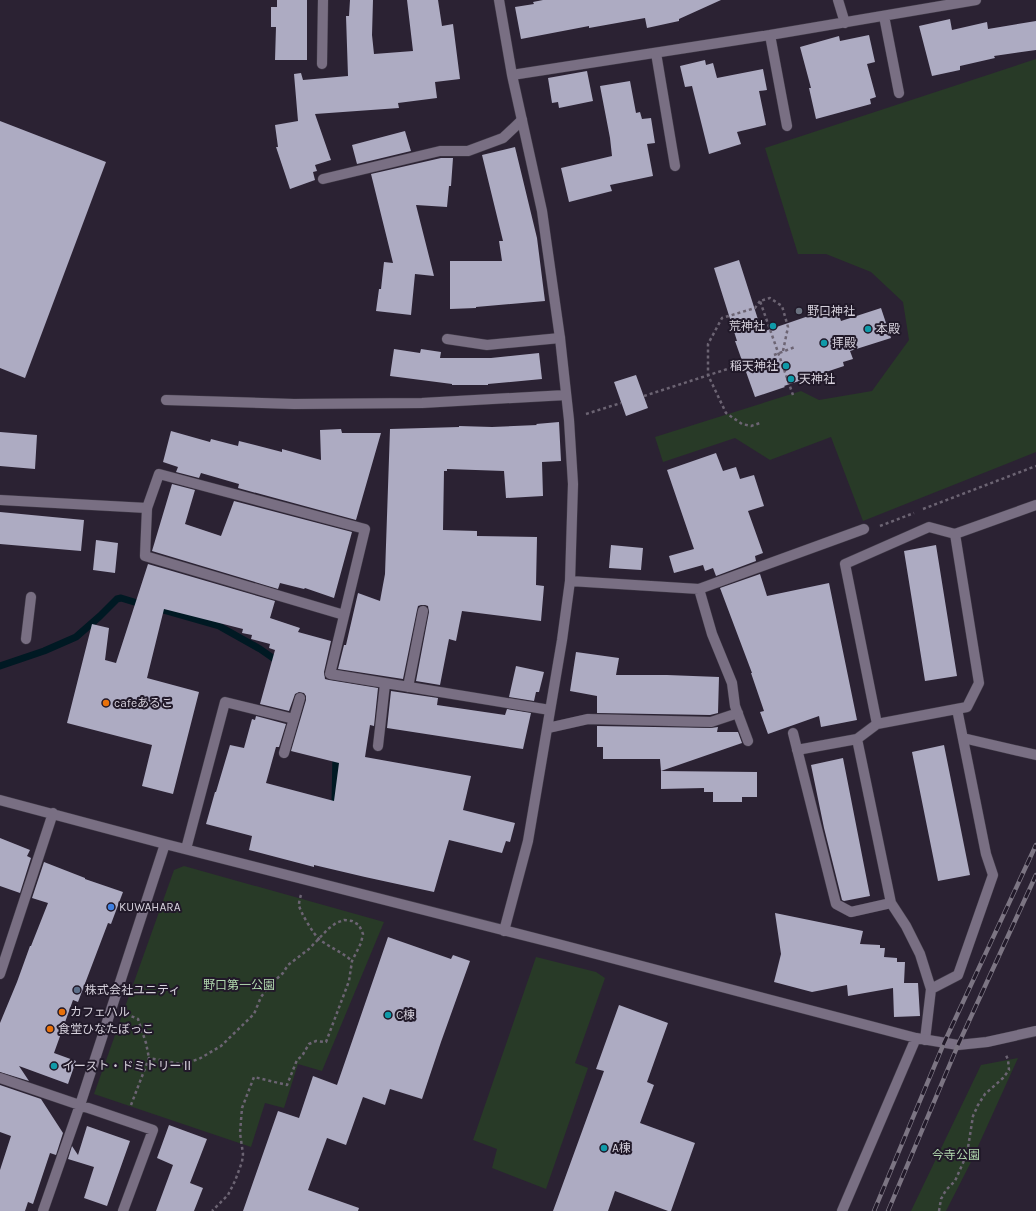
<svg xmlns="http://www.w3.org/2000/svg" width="1036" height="1211" viewBox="0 0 1036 1211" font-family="Karla,'Noto Sans JP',sans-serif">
<rect width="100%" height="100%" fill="#2b2233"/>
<path fill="#283a27" d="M 1036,59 L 1036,452 L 863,521 L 831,437 L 770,460 L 735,438 L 663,462 L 655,437 L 801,391 L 819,400 L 872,391 L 909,340 L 903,302 L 871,272 L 826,254 L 798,254 L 765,148 Z
M 184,866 L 384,922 L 322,1071 L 298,1064 L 284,1108 L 265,1103 L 251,1147 L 94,1094 L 174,870 Z
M 536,957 L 596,972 L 605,978 L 575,1063 L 588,1068 L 546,1189 L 492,1168 L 497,1149 L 473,1140 Z
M 1018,1058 L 970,1164 L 946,1211 L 911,1211 L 981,1065 Z"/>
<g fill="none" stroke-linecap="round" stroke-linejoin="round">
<path stroke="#001923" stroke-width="7" d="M 156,608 L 219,626 L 260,649 L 280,663
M 0,666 L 44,651 L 76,637 L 100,616 L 117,599 L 121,598 L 144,605
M 335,801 L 336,754"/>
</g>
<path fill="#adabc2" d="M 277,0 L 307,0 L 307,60 L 275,60 L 276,27 L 271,27 L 271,7 L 277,7 Z
M 350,0 L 373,0 L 372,35 L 374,54 L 413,51 L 407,0 L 438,0 L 442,26 L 453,24 L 460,79 L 435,82 L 437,98 L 398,103 L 399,108 L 315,114 L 331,160 L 315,165 L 317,171 L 313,172 L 315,180 L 290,189 L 276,147 L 278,147 L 275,125 L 298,121 L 294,74 L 301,73 L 303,80 L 348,76 L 346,16 L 349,16 Z
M 543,0 L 721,0 L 679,19 L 679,21 L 647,28 L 645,18 L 589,28 L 589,26 L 521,39 L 515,7 L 534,4 L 533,2 Z
M 950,19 L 952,30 L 987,22 L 988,29 L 1036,21 L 1036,50 L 994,56 L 995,58 L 960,66 L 960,70 L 932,76 L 919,26 Z
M 869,35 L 875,62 L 867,64 L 876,97 L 870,99 L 871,104 L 816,119 L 809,88 L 811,88 L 800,47 L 839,36 L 840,41 Z
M 705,60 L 706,65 L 713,63 L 717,78 L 763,69 L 767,90 L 759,91 L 766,125 L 737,132 L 741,144 L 709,154 L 692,86 L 685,87 L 680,66 Z
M 587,71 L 593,101 L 559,108 L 558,102 L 552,103 L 548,78 Z
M 630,81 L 636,113 L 640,112 L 642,119 L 651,118 L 655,143 L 647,144 L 653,176 L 610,185 L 612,191 L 569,202 L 561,168 L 612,156 L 610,138 L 600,86 Z
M 0,121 L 106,162 L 25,378 L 0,368 Z
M 405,131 L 411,151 L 357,164 L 352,145 Z
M 515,147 L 537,238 L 545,301 L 476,307 L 476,308 L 450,309 L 450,261 L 502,261 L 499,241 L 503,241 L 482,155 Z
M 441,158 L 453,158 L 451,186 L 449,186 L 447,207 L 416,205 L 434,276 L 415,274 L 411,315 L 376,311 L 379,289 L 381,289 L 384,262 L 393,263 L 371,174 Z
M 739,260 L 762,332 L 826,310 L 828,315 L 838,312 L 841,321 L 881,308 L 891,338 L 850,351 L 853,359 L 843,362 L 844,366 L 784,386 L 785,387 L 755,397 L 735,341 L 737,341 L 714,268 Z
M 394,349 L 420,353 L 421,349 L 441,352 L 440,358 L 491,358 L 539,353 L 542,379 L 488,384 L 488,385 L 452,385 L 452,384 L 390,376 Z
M 636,375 L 648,408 L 626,416 L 614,382 Z
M 559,422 L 561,461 L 542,462 L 543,496 L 506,498 L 504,471 L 447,469 L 447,471 L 444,471 L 443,530 L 477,531 L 477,536 L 537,537 L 536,585 L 544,586 L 541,621 L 462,611 L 456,641 L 449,639 L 440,685 L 416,681 L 429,612 L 428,606 L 425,605 L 421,605 L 418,606 L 417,610 L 403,679 L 338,669 L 344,645 L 346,645 L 358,593 L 380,601 L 385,574 L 390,429 L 459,427 L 459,426 L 492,427 L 537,425 L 536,424 Z
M 341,429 L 342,433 L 381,433 L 356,520 L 238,488 L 239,484 L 201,473 L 199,478 L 176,472 L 178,467 L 163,462 L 171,431 L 210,442 L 211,439 L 238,446 L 239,441 L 282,452 L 282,449 L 321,460 L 320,430 Z
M 0,432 L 37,435 L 35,469 L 0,466 Z
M 716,453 L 723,471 L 736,467 L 740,479 L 754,475 L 764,506 L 748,511 L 763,553 L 755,556 L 756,561 L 716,576 L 713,568 L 705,571 L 703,565 L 674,573 L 669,556 L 694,549 L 667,470 Z
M 172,484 L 195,490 L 185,524 L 221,536 L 234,501 L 352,532 L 334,598 L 305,588 L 304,589 L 280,583 L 278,589 L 152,551 Z
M 0,512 L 84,520 L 81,551 L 0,544 Z
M 96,540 L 118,543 L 115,573 L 93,570 Z
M 611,545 L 643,548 L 641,570 L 609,568 Z
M 936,545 L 957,676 L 925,681 L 904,551 Z
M 148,564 L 275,601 L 270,618 L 300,628 L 298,632 L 331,641 L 324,672 L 325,679 L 329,680 L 378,688 L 374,726 L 370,725 L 365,757 L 471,776 L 463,810 L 515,823 L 510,842 L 506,841 L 502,853 L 449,840 L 434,892 L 365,877 L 314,865 L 314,867 L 249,850 L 252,836 L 206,824 L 215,792 L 216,792 L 230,745 L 244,748 L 252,719 L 255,720 L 256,716 L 286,724 L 279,747 L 276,747 L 266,783 L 334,801 L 339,763 L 291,751 L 306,700 L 306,696 L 304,693 L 299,692 L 295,694 L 289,711 L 260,704 L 275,650 L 269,648 L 270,644 L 251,639 L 252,635 L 242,633 L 243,629 L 164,609 L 147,678 L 199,692 L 173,794 L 142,786 L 152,745 L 67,723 L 92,624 L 109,628 L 105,660 L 116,663 Z
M 760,574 L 767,596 L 829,583 L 857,720 L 821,727 L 819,716 L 768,734 L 760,712 L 764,711 L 751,673 L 752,673 L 720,588 Z
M 576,652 L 619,658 L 616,675 L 667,675 L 719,677 L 718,713 L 710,715 L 597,713 L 597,696 L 570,691 Z
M 516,666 L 544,672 L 539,692 L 536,692 L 534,701 L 509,697 Z
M 391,691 L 438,698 L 437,705 L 505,715 L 507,709 L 531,713 L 523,749 L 387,728 Z
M 597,726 L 711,728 L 718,727 L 717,732 L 738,732 L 742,743 L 661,771 L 660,759 L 603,759 L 603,747 L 597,747 Z
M 944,745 L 970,875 L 938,881 L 912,752 Z
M 843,758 L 870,896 L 844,901 L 842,900 L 824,828 L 811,765 Z
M 661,771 L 757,772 L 757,797 L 742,797 L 742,802 L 713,802 L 713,792 L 704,792 L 704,788 L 661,789 Z
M 0,838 L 30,850 L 27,856 L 31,858 L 20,893 L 0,886 Z
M 44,862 L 85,878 L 85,879 L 123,892 L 111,924 L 108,923 L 78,1002 L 73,1000 L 54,1053 L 76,1061 L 68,1084 L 19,1066 L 29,1081 L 0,1072 L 0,1023 L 17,982 L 30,946 L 31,946 L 48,903 L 32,898 Z
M 775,913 L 863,931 L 860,944 L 880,945 L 880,948 L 885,948 L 884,957 L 897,958 L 897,962 L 905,962 L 904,983 L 918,983 L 920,1016 L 894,1017 L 893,988 L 848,996 L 847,985 L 812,992 L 774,982 L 781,954 Z
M 388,937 L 451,959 L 453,955 L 470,961 L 441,1042 L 422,1099 L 390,1089 L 385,1105 L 363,1097 L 346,1145 L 327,1138 L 308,1190 L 359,1208 L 358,1211 L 243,1211 L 278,1111 L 299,1118 L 313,1076 L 337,1085 Z
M 619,1005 L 668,1023 L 647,1082 L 654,1085 L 640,1123 L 695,1143 L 671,1211 L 668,1211 L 615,1191 L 608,1211 L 553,1211 L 604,1071 L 596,1069 Z
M 0,1085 L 41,1099 L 63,1133 L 56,1155 L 50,1153 L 33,1204 L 28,1202 L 25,1211 L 0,1211 L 0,1170 L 11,1136 L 0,1132 Z
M 169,1125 L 207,1139 L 190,1183 L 203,1188 L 194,1211 L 156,1211 L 173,1165 L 157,1158 Z
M 87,1126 L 130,1141 L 107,1206 L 84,1198 L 94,1167 L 68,1159 L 72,1146 L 78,1155 Z"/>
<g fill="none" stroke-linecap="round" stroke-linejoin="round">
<defs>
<path id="service" d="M 323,179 L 440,151 L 468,151 L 503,138 L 522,120
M 447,339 L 487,345 L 560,338
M 0,500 L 147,508
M 26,639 L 31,597
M 877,724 L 845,564 L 929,527 L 955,534
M 793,733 L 836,904 L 851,912 L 891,903
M 963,738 L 1036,755
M 857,739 L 891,903 L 906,926 L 920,954 L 931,989 L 925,1040
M 797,750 L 857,739 L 877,724 L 967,707 L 979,683 L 955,534 L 1036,505
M 931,989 L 958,975 L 993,875 L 986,854 L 957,709"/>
<path id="minor" d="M 499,0 L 512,75 L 542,211 L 560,338 L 569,420 L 573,484 L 570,581 L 562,640 L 528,841 L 504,931
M 838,0 L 845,23
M 884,16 L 899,93
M 770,35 L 787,126
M 656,53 L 675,166
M 322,64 L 323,0
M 512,75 L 770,35 L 976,0
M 166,400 L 294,404 L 422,403 L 566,395
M 570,581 L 699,589 L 864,529
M 699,589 L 712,634 L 732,683 L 735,706 L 748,741
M 344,615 L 145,556 L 147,508 L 159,474 L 365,529 L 330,674 L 550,710
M 408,687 L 423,611
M 548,728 L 588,719 L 711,722 L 738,713
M 378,746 L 385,684
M 284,753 L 300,698
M 0,800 L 165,844 L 558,944 L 916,1038 L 958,1045 L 987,1042 L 1036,1031
M 186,849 L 225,702 L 294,719
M 0,974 L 53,813
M 0,1078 L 153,1130 L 123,1211
M 43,1211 L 80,1105 L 165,844
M 842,1211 L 916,1038"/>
</defs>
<use href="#service" stroke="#423c49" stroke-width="11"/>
<use href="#minor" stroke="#423c49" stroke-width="11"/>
<path stroke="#6c6473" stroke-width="2.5" stroke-dasharray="3 3" stroke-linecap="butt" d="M 760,301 L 755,308 L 722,318 L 708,344 L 708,375 L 726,413 L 742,424 L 751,426 L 760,423
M 783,351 L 788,327 L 782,306 L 770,298 L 760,301 L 793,395
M 774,355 L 795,347
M 644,396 L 743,364
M 586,414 L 621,403
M 923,509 L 1036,466
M 880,526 L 914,513
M 301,895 C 300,898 299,902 299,905 C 300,912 314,935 320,940 C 331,948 342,952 352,961
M 126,1014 L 138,1019 L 146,1043 L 149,1058
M 131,1105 L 149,1058 L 182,1064 L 199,1059 L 221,1046 L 254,1014 L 261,997 L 270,985 L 283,973 L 288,965 L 309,949 L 328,929 L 336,923 L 344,920 L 352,921 L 359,925 L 363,934 L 361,943 L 352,961 L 349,981 L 326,1042 L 316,1041 L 309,1044 L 302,1056 L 297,1060 L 287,1085 L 254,1077 L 242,1108 L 240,1133 L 243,1154 L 242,1162 L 235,1181 L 228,1195 L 212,1211
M 939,1211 L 941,1199 L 946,1190 L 955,1181 L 967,1154 L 973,1116 L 978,1105 L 985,1094 L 1003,1078 L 1009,1070 L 1008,1060 L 1006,1055"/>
<use href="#service" stroke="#796f83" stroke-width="10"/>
<use href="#minor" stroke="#796f83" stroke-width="10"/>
<defs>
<path id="rail" d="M 874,1211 L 944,1043 L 1036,845
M 888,1211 L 958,1045 L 1036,875"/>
</defs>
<use href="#rail" stroke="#7c7583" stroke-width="4.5"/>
<use href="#rail" stroke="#211929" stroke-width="3" stroke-dasharray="9" stroke-linecap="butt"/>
</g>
<circle fill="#6b7280" stroke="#211929" stroke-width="1.5" cx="799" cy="311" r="4"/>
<g fill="#0f9aa8" stroke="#211929" stroke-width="1.5">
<circle cx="773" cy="326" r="4"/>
<circle cx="868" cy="329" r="4"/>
<circle cx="824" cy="343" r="4"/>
<circle cx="786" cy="366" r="4"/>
<circle cx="791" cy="379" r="4"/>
<circle cx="388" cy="1015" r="4"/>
<circle cx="54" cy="1066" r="4"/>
<circle cx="604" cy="1148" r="4"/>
</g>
<g fill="#e8710a" stroke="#211929" stroke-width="1.5">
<circle cx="106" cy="703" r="4"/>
<circle cx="62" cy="1012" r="4"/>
<circle cx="50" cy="1029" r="4"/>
</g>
<circle fill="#3f7fe0" stroke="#211929" stroke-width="1.5" cx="111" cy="907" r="4"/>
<circle fill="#5c6f8a" stroke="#211929" stroke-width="1.5" cx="77" cy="990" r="4"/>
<g text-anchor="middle" stroke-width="4" stroke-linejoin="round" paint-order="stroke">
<g font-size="12" fill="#d7d2dd" stroke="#211929" text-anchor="start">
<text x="807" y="315">野口神社</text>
<text x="765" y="330" text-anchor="end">荒神社</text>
<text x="876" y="333">本殿</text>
<text x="832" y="347">拝殿</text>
<text x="778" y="370" text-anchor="end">稲天神社</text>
<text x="799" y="383">天神社</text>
<text x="114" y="707">cafeあるこ</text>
<text x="119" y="911">KUWAHARA</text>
<text x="85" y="994">株式会社ユニティ</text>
<text x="70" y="1016">カフェハル</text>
<text x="396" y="1019">C棟</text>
<text x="58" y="1033">食堂ひなたぼっこ</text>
<text x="62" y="1070">イースト・ドミトリーⅡ</text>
<text x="612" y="1152">A棟</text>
</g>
<g font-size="12" fill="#b1d8ae" stroke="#211929">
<text x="239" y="989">野口第一公園</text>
<text x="956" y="1159">今寺公園</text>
</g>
</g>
</svg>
